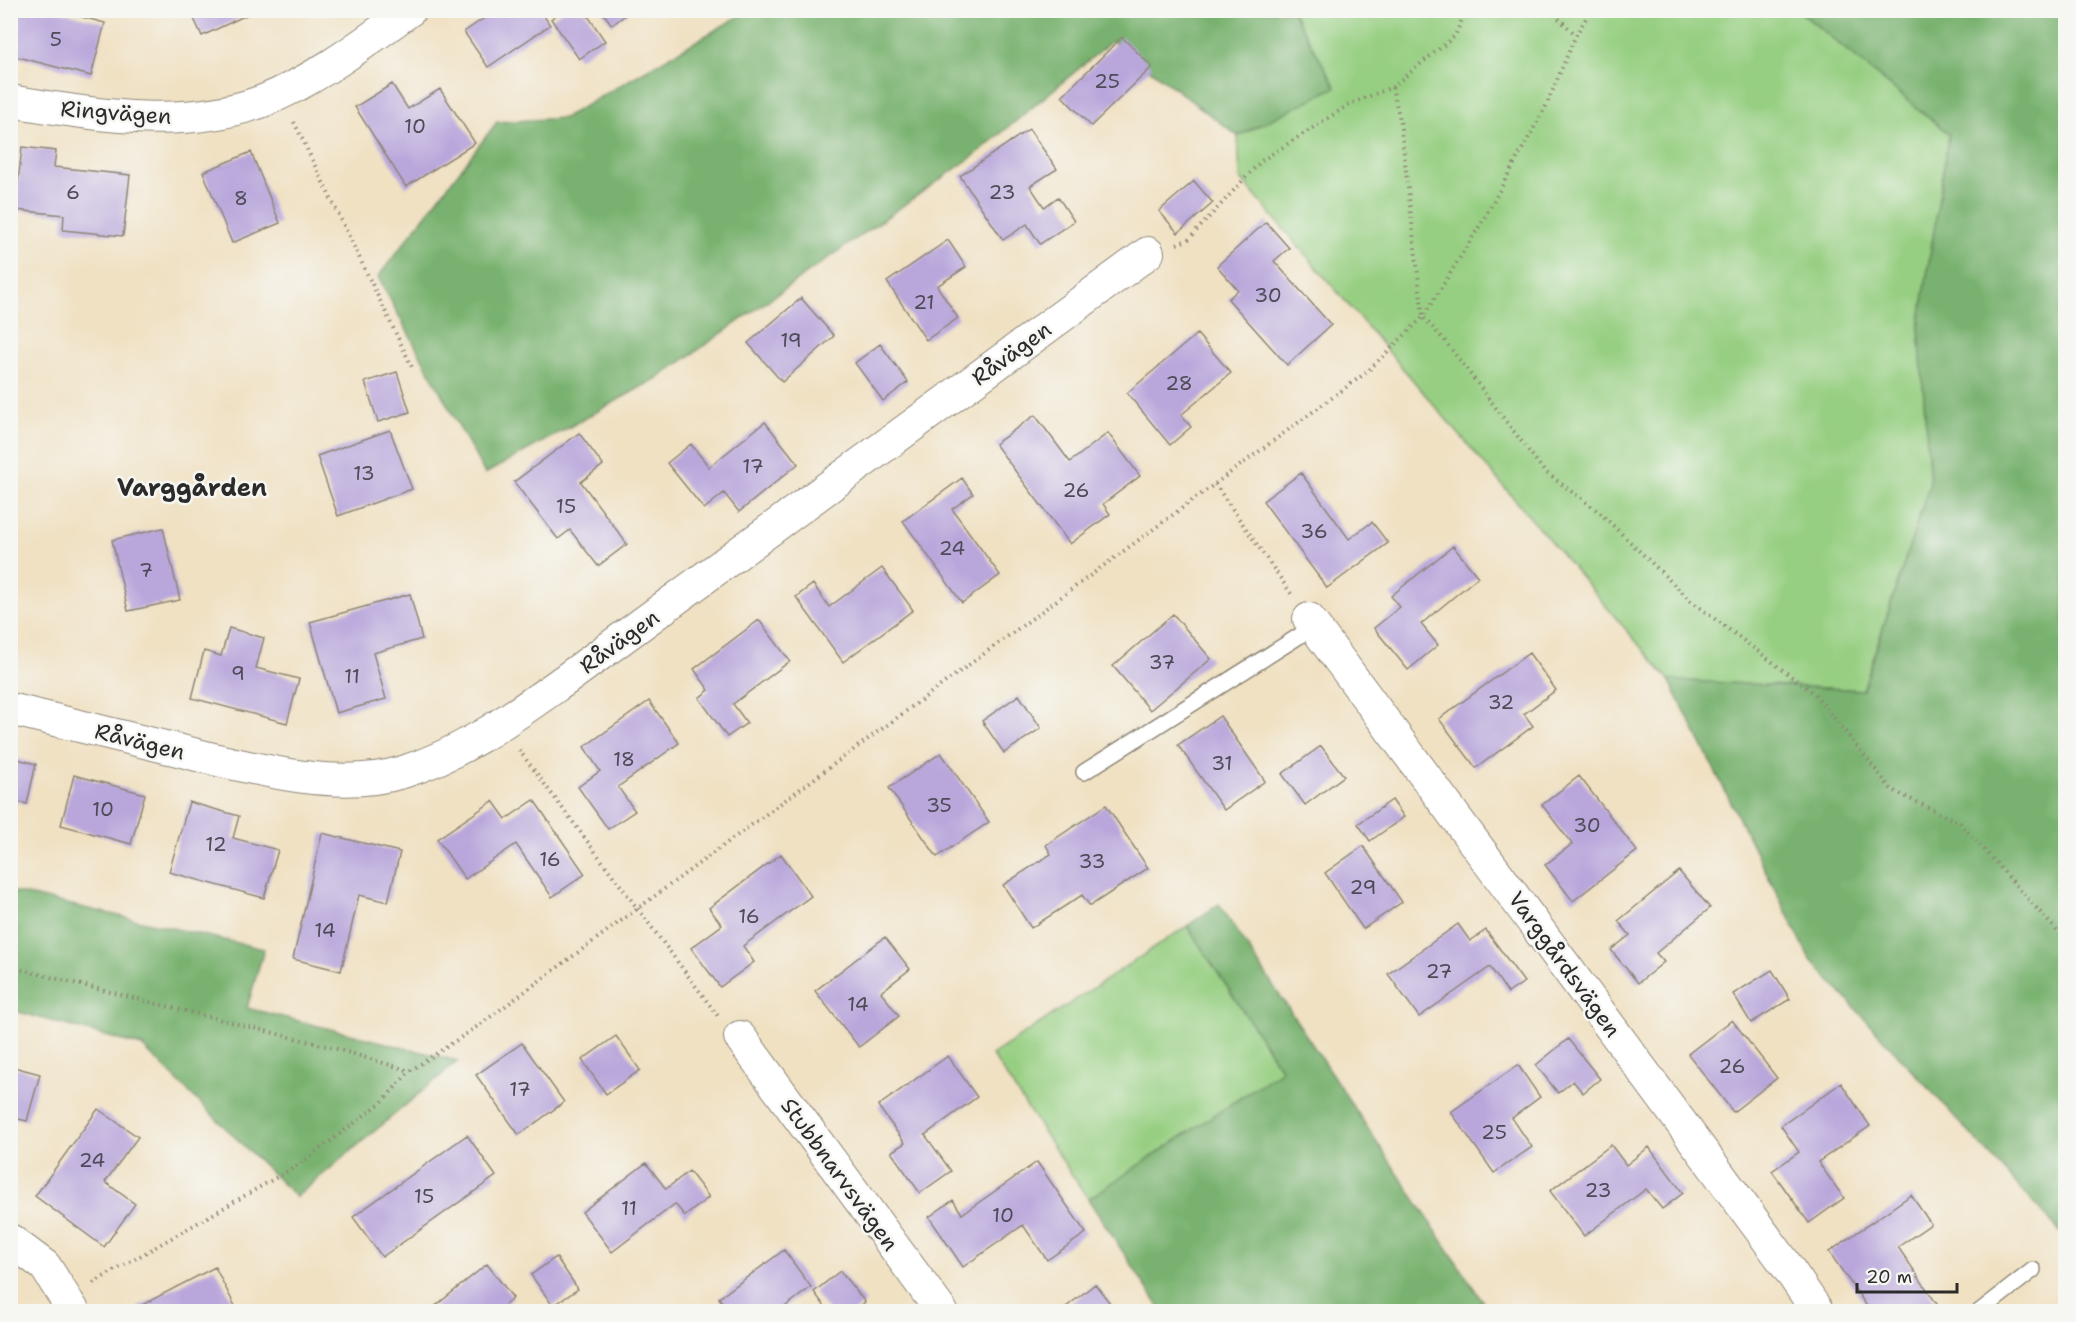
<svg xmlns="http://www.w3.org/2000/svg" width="2076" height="1322" viewBox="0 0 2076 1322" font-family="'Shantell Sans',sans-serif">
<rect width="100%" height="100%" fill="#f6f6f2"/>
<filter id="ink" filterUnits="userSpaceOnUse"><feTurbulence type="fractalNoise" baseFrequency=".0167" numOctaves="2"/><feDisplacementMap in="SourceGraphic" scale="12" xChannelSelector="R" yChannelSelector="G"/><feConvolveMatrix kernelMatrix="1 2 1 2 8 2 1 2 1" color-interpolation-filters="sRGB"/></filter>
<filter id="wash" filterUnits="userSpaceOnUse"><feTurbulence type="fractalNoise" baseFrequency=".008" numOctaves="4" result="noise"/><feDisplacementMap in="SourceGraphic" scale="24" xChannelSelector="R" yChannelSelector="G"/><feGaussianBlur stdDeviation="1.35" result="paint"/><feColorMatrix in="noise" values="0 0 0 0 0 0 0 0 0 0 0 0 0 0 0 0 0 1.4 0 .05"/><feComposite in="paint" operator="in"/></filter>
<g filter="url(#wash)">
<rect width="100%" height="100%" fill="#f0e1c3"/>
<path fill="#97cf82" stroke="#617d56" stroke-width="1.5" d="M 1292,10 L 1799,11 L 1949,134 L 1919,327 L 1930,483 L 1863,690 L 1669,680 L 1240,178 L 1238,136 L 1335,87 Z
M 1187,926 L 1282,1070 L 1088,1199 L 992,1055 Z"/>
<path fill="#79b270" stroke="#526e4e" stroke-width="1.5" d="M 748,11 L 1292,11 L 1336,87 L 1238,136 L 1112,41 L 975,155 L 661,376 L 485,474 L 378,277 L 497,122 L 564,118 Z
M 1799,11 L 2065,11 L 2065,1237 L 1810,959 L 1669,680 L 1863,690 L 1930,483 L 1919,327 L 1949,134 Z
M 10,891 L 264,949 L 247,1008 L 458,1061 L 296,1197 L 142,1046 L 11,1010 Z
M 1219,904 L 1489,1311 L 1162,1311 L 1088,1199 L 1282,1070 L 1187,926 Z"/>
<g id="blocks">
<path fill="#b9a7db" d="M 12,10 L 55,10 L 105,23 L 91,76 L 10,55 Z
M 190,10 L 257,10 L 202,36 Z
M 496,10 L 540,10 L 550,25 L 488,67 L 464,32 Z
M 563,10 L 584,10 L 605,41 L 579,59 L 551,19 Z
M 601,10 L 632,10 L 612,25 Z
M 1122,37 L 1152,67 L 1091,126 L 1062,96 Z
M 392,84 L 408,109 L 440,89 L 475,143 L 406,187 L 355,107 Z
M 1029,129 L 1057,169 L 1030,186 L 1044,207 L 1058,197 L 1074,221 L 1040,244 L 1027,224 L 1003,240 L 960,176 Z
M 22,147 L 56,151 L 54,167 L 130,175 L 123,236 L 63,230 L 64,215 L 15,210 Z
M 251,152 L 280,223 L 232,243 L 203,172 Z
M 1194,181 L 1213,203 L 1178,233 L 1159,211 Z
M 1266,222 L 1289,248 L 1274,261 L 1331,325 L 1287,365 L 1228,299 L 1238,290 L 1217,266 Z
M 948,240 L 966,267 L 937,286 L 958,318 L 926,340 L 887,282 Z
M 801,298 L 834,336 L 782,382 L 748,343 Z
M 1197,334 L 1231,373 L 1181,415 L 1191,427 L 1170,445 L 1127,393 Z
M 880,344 L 908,382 L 883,401 L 855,363 Z
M 397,372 L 410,412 L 378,422 L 365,382 Z
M 1035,415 L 1070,462 L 1108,433 L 1140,476 L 1103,504 L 1110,514 L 1070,544 L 995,444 Z
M 765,422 L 798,464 L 739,512 L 724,493 L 704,509 L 667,463 L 691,444 L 709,467 Z
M 390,430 L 412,489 L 338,516 L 317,456 Z
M 579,433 L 603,465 L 581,482 L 627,544 L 598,566 L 570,530 L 558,539 L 514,482 Z
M 1301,473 L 1349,539 L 1372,522 L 1388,543 L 1327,588 L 1263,501 Z
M 962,478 L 973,494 L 952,509 L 1000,575 L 962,603 L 903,521 Z
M 163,528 L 180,600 L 128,611 L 112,540 Z
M 1453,546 L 1478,577 L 1421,624 L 1438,645 L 1408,670 L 1374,628 L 1400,607 L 1391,596 Z
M 882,568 L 913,610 L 843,662 L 796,597 L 813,584 L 829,607 Z
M 410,594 L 422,639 L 373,653 L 386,699 L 336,713 L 310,622 Z
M 1173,614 L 1211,659 L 1150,710 L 1113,666 Z
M 759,620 L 790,661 L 733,704 L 747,723 L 727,737 L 699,698 L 709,690 L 694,669 Z
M 229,628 L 264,638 L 256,668 L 299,679 L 287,723 L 192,698 L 204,651 L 221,656 Z
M 1529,653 L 1556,690 L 1524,714 L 1533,726 L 1476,768 L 1439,719 Z
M 1019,695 L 1041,728 L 1004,753 L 982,721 Z
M 649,701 L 679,743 L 618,787 L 635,811 L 608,829 L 578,787 L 600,771 L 584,747 Z
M 1220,716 L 1265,781 L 1224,810 L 1178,745 Z
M 1321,746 L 1344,776 L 1305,805 L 1282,774 Z
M 941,753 L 989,822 L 937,857 L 889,788 Z
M 10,757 L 36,764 L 27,804 L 10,800 Z
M 74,775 L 145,794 L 131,844 L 61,825 Z
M 1579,776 L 1637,851 L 1573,901 L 1545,865 L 1572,844 L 1542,805 Z
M 534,800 L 585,874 L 552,897 L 516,844 L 465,879 L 437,839 L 493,801 L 506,819 Z
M 1392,800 L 1404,817 L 1370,841 L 1358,824 Z
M 189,802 L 239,816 L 233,838 L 278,850 L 264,898 L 169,872 Z
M 1106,805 L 1148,868 L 1090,906 L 1082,895 L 1031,928 L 1003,885 L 1051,854 L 1046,845 Z
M 322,833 L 400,852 L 388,902 L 359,895 L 341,971 L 293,959 Z
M 1363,846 L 1402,902 L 1363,929 L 1325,873 Z
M 781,854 L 811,896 L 743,946 L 754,962 L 720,987 L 691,948 L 722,925 L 709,908 Z
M 1679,871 L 1710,908 L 1656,953 L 1664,962 L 1638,983 L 1611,950 L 1630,935 L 1618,921 Z
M 1458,924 L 1470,941 L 1486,930 L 1524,982 L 1508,993 L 1490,967 L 1419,1017 L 1388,974 Z
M 885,937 L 910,969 L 881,992 L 899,1016 L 859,1047 L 815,991 Z
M 1772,970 L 1790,999 L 1751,1023 L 1733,994 Z
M 1732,1020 L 1777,1078 L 1733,1112 L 1688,1054 Z
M 616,1036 L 640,1070 L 606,1094 L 582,1060 Z
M 1568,1039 L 1600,1079 L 1583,1093 L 1573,1081 L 1558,1093 L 1536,1065 Z
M 522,1043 L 564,1102 L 519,1135 L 476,1075 Z
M 948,1056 L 977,1097 L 925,1135 L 951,1171 L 920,1193 L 891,1152 L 905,1143 L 878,1106 Z
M 1518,1065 L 1540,1097 L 1512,1118 L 1532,1147 L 1494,1173 L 1451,1112 Z
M 10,1066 L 40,1074 L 27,1121 L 10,1117 Z
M 1841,1083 L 1870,1126 L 1818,1162 L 1844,1198 L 1809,1223 L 1772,1171 L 1799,1152 L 1781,1126 Z
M 98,1109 L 138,1137 L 105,1182 L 135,1204 L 104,1247 L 35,1196 Z
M 467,1135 L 496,1176 L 382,1257 L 353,1217 Z
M 1611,1145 L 1626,1165 L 1649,1147 L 1683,1193 L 1662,1209 L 1646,1189 L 1584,1236 L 1550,1191 Z
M 1037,1162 L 1086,1233 L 1047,1260 L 1023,1225 L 963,1267 L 929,1217 L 953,1200 L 962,1214 Z
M 646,1163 L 666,1189 L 689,1171 L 709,1197 L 685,1216 L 675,1204 L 612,1252 L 582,1212 Z
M 1911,1195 L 1931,1224 L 1898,1247 L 1939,1307 L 1932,1312 L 1871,1312 L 1829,1252 Z
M 784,1250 L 811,1287 L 778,1312 L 729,1312 L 719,1298 Z
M 556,1257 L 578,1289 L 553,1306 L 531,1275 Z
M 487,1264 L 513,1298 L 497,1312 L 428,1312 Z
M 215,1267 L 238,1312 L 141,1312 L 138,1307 Z
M 840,1271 L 865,1302 L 854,1312 L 829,1312 L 814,1292 Z
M 1095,1284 L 1117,1312 L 1060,1312 Z"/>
</g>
</g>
<g filter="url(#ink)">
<use href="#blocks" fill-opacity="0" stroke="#8e8677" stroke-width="1.5"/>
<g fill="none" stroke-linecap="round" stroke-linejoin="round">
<defs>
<path id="lane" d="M 1084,772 L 1315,626
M 1979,1312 L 2033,1270"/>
<path id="street" d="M 10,101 C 93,114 182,131 263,101 C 316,80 364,43 410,10
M 1309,619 L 1784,1262 L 1818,1312
M 10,709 C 62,722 114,735 165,747 C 237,764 331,794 403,772 C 464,753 514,716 565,680 L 1148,253
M 740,1037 L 942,1312
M 10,1240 L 45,1266 L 74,1312"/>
</defs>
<use href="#lane" stroke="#8e8677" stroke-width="18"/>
<use href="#street" stroke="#8e8677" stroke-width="34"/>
<path stroke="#8e8677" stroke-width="4" stroke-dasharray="1.5 4.5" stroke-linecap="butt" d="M 1550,10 L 1576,35
M 1392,87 L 1400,120 L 1423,317 L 1445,341 L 1544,471 L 1599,512 L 1691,601 L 1815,694 L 1892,790 L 1960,823 L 2066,941
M 294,122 L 412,367
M 1177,244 L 1188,240 L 1261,161 L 1350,104 L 1392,87 L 1455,36 L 1466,10
M 1215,484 L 1292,595
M 519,750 L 718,1016
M 10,967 L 334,1048 L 410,1071
M 93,1283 L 300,1164 L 382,1102 L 410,1071 L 478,1026 L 1367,372 L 1423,317 L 1482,222 L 1546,106 L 1576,35 L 1591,10"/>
<use href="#lane" stroke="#fff" stroke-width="15"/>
<use href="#street" stroke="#fff" stroke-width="32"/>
</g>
</g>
<g text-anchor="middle" stroke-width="5" stroke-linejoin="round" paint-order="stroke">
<g font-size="20" fill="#4e4a57">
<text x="56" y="46">5</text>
<text x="1107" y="88">25</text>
<text x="415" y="133">10</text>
<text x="73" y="199">6</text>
<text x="1002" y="199">23</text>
<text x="241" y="205">8</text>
<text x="1268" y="302">30</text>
<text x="924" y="309">21</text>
<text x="791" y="347">19</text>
<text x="1179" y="390">28</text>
<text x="753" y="473">17</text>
<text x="364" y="480">13</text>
<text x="1076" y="497">26</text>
<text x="566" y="513">15</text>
<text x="1314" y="538">36</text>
<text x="952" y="555">24</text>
<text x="146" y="577">7</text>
<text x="1162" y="669">37</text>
<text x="238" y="680">9</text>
<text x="352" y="683">11</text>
<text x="1501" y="709">32</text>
<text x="624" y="766">18</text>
<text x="1222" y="770">31</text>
<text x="939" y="812">35</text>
<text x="103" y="816">10</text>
<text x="1587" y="832">30</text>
<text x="216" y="851">12</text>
<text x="550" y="866">16</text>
<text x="1092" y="868">33</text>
<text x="1363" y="894">29</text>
<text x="749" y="923">16</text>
<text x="325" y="937">14</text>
<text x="1439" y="978">27</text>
<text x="858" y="1011">14</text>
<text x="1732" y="1073">26</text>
<text x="520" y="1096">17</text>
<text x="1494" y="1139">25</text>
<text x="92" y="1167">24</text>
<text x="1598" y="1197">23</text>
<text x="424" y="1203">15</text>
<text x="629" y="1215">11</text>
<text x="1003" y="1222">10</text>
</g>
<g font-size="22" fill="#2b2b2b" stroke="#f6f6f2">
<text transform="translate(116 112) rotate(4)" y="8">Ringvägen</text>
<text transform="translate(1011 353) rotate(-36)" y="8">Råvägen</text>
<text transform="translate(619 641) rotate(-36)" y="8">Råvägen</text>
<text transform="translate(140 741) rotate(14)" y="8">Råvägen</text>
<text transform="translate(1565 964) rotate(54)" y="8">Varggårdsvägen</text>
<text transform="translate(840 1174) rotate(54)" y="8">Stubbnarvsvägen</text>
</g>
<g font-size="24" font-weight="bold" fill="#2b2b2b" stroke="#f6f6f2">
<text x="192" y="496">Varggården</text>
</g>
</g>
<rect width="2076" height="1322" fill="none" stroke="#f6f6f2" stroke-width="36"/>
<path d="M1857 1283v9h100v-9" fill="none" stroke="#2b2b2b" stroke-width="3"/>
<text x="1866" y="1283" font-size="18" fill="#2b2b2b" stroke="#f6f6f2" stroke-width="4.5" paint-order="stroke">20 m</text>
</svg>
